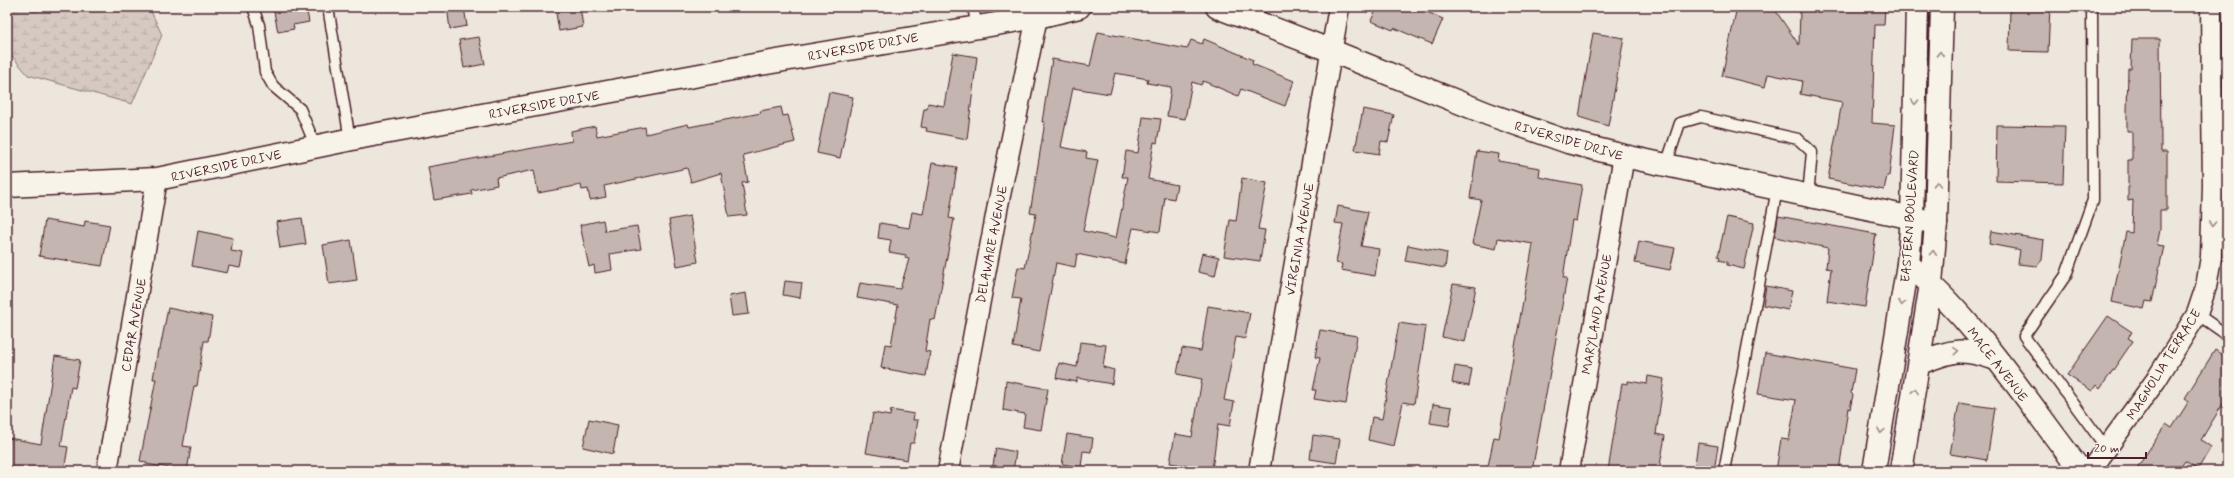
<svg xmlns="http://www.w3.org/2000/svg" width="2234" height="478" viewBox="0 0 2234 478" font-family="Mynerve,sans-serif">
<defs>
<pattern id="wetland-marsh" width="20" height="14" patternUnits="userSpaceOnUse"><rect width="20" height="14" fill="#d5c9c2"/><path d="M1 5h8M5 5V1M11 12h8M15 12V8" fill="none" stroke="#b8aca7"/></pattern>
</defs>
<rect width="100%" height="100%" fill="#ece6dd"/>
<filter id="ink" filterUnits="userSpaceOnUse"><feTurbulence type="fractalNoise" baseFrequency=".025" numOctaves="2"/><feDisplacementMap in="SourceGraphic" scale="8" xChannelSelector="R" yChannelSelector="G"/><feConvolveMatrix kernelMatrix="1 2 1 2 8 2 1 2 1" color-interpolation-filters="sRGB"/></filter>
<g filter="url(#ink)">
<path fill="url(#wetland-marsh)" stroke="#907476" d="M 7,7 L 149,7 L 162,35 L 132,104 L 28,75 L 7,50 Z"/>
<path fill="#c4b5b0" stroke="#4a1f2b" d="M 273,7 L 306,7 L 309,22 L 293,25 L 294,29 L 278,32 Z
M 447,7 L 464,7 L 467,26 L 450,29 Z
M 555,7 L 580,7 L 583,27 L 559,31 Z
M 1377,7 L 1416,7 L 1443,19 L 1432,44 L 1394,28 L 1393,30 L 1371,21 Z
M 1737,7 L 1773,7 L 1799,45 L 1800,9 L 1807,9 L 1807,7 L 1885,7 L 1884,25 L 1875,25 L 1872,123 L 1895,125 L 1889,176 L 1887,176 L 1884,190 L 1828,179 L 1842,102 L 1800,94 L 1802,81 L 1768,74 L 1765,87 L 1722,76 Z
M 2010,7 L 2050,7 L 2048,52 L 2009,51 Z
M 1098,32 L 1187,49 L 1191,40 L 1202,44 L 1204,39 L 1253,60 L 1252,64 L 1294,81 L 1285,106 L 1241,89 L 1238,96 L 1203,81 L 1201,85 L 1192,82 L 1185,119 L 1167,116 L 1171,87 L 1147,83 L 1148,79 L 1115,73 L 1110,94 L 1073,88 L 1061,147 L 1087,152 L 1086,158 L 1098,160 L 1083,231 L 1116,238 L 1128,177 L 1122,177 L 1126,151 L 1138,153 L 1143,117 L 1161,119 L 1157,143 L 1154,142 L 1148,179 L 1177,185 L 1174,199 L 1165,197 L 1160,232 L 1133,228 L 1125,264 L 1077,254 L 1075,267 L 1056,263 L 1039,352 L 1013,347 L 1021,299 L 1012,298 L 1018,267 L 1025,268 L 1036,214 L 1030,213 L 1045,122 L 1042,122 L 1052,59 L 1090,66 Z
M 1593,33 L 1624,38 L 1608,126 L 1579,117 Z
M 479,37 L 485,64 L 464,68 L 459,40 Z
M 2132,39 L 2160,39 L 2161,144 L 2161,152 L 2167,152 L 2167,210 L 2160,210 L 2160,230 L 2157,245 L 2164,246 L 2152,302 L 2146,301 L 2144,309 L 2112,302 L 2126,232 L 2132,233 L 2133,200 L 2128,201 L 2128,160 L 2132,160 L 2132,131 L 2127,131 L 2127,113 L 2128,69 L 2131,69 Z
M 953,53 L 977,57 L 967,139 L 926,131 L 927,128 L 921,127 L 924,109 L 927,109 L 928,103 L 944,106 Z
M 829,92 L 853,97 L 840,158 L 817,153 Z
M 781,107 L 783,116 L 788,115 L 795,142 L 743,155 L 748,182 L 742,183 L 747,215 L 729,217 L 721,173 L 691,182 L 687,168 L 604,186 L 606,197 L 590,200 L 588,189 L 582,190 L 581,185 L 538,193 L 534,170 L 496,178 L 497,185 L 471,190 L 472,194 L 434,200 L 428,167 L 572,141 L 571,131 L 595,126 L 597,136 L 645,127 L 646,134 L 688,124 L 689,127 L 761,113 L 760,111 Z
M 1363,109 L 1394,115 L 1388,142 L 1381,141 L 1379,154 L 1355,150 Z
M 1997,125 L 2065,126 L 2063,183 L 1996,181 Z
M 1477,151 L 1499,154 L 1498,161 L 1540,168 L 1539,177 L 1582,185 L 1576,221 L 1572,220 L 1563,278 L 1567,278 L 1532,471 L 1487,471 L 1494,437 L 1499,438 L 1533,244 L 1498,238 L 1496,249 L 1472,244 L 1481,200 L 1470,198 Z
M 932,163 L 957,167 L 949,218 L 954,219 L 950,241 L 935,320 L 930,319 L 925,351 L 930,352 L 926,376 L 881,368 L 885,344 L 891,345 L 898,305 L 857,298 L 860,283 L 900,289 L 909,259 L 905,258 L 906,255 L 889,252 L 891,240 L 878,238 L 880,223 L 909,228 L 912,212 L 923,214 Z
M 1242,178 L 1267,183 L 1258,229 L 1265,230 L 1260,261 L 1224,256 L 1230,220 L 1236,221 Z
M 1338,206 L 1368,212 L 1361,246 L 1379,249 L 1375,276 L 1341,270 L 1342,264 L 1336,263 L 1343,224 L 1335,223 Z
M 690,216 L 698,262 L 677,266 L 669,220 Z
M 1778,216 L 1876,234 L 1865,307 L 1827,301 L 1831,269 L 1826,268 L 1828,248 L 1775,237 Z
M 1727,217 L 1754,223 L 1744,269 L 1727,265 L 1727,262 L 1719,260 L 1720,257 L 1718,256 Z
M 302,218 L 306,244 L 280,248 L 276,222 Z
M 45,220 L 84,227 L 85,221 L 110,225 L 102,266 L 39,256 Z
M 603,220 L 605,231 L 637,226 L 641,249 L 610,254 L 612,270 L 595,273 L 594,265 L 589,267 L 580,225 Z
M 198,231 L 233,238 L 231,251 L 243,253 L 240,268 L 229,266 L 227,273 L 192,266 Z
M 1991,231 L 2044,240 L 2042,260 L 2037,266 L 2018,264 L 2020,250 L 1989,244 Z
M 351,240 L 357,280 L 329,284 L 323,245 Z
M 1639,241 L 1675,248 L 1670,270 L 1635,263 Z
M 1408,245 L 1447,253 L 1445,268 L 1405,261 Z
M 1202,253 L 1219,257 L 1215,276 L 1198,272 Z
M 785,281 L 802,283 L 800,298 L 783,295 Z
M 1453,284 L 1476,287 L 1465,342 L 1442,337 Z
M 1766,286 L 1792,291 L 1788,310 L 1763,305 Z
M 746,293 L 749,314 L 732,316 L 729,296 Z
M 1208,306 L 1250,313 L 1245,339 L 1236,337 L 1224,400 L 1234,402 L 1230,426 L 1218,424 L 1212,470 L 1170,463 L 1175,434 L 1192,437 L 1202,379 L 1177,374 L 1182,348 L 1201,351 Z
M 168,308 L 212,317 L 208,341 L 204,341 L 197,386 L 194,386 L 183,446 L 191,447 L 187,471 L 146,464 L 146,462 L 140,461 L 156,379 L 153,379 L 158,349 L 160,349 Z
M 2108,316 L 2132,332 L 2128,338 L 2133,341 L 2100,389 L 2096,385 L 2092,391 L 2067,375 Z
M 1399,323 L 1426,327 L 1414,404 L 1403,402 L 1394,446 L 1368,440 L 1372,417 L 1382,419 Z
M 1320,330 L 1357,336 L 1346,404 L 1314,399 L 1316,390 L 1313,390 L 1320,358 L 1315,357 Z
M 1080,342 L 1106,345 L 1103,367 L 1114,370 L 1112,384 L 1077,378 L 1077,382 L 1056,378 L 1059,363 L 1077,367 Z
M 2215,350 L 2227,358 L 2227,397 L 2201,440 L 2211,447 L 2198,469 L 2185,461 L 2178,471 L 2135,471 L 2166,424 L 2172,428 L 2189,401 L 2185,398 Z
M 1765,353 L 1855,369 L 1851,393 L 1853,395 L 1850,409 L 1848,408 L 1839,471 L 1776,471 L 1781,439 L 1789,440 L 1796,400 L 1758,394 Z
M 55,356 L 80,360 L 75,388 L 71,387 L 61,446 L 68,447 L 64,471 L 7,471 L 9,438 L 41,444 Z
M 1455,366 L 1472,369 L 1469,386 L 1452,383 Z
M 1648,376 L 1664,379 L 1656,434 L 1665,436 L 1659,471 L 1608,471 L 1622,383 L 1628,384 L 1628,381 L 1647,384 Z
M 1006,381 L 1048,389 L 1041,430 L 1023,427 L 1025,414 L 1003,410 Z
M 1959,403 L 1995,408 L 1987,460 L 1950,454 Z
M 1433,404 L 1452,407 L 1449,426 L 1430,423 Z
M 891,410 L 914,414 L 913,420 L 918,420 L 914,443 L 910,443 L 907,460 L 866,453 L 873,413 L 890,416 Z
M 589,419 L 618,425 L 613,454 L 583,447 Z
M 1067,434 L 1093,438 L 1091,452 L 1083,451 L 1081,467 L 1062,464 Z
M 1313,435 L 1340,439 L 1336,463 L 1310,459 Z
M 1698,443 L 1718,446 L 1714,471 L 1694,471 Z
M 996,448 L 1016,452 L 1013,471 L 992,471 Z"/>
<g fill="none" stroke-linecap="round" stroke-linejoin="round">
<defs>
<path id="lane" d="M 253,7 L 259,25 L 265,72 L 273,86 L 300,109 L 316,147
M 328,7 L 350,140
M 973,7 L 977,27
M 2092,7 L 2093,200 L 2066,275 L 2024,336 L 2107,449
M 2211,62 L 2227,63
M 1666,165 L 1680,123 L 1701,117 L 1798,139 L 1812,152 L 1808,196
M 2197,314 L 2227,335
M 1724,471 L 1777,189"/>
<path id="street" d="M 107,471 L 157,179
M 948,471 L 998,205 L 1037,17
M 1259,471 L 1339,7
M 1569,471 L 1624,156
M 2090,471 L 2156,380 L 2197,314 L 2206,287 L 2211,257 L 2213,185 L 2211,7"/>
<path id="secondary" d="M 1217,7 L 1332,51 L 1488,114 L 1568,142 L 1624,156 L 1936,223
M 7,186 L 157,179 L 362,137 L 754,65 L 1037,17 L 1079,7
M 1908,264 C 1977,322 2026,400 2081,471"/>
<path id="primary" d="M 1920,363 C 1953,350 1962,347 1996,359
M 1874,471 L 1908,264 L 1912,218 L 1917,7
M 1901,471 L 1931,284 L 1936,223 L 1942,7"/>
</defs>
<use href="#lane" stroke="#4a1f2b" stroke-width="13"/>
<use href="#street" stroke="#4a1f2b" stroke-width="23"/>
<use href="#secondary" stroke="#4a1f2b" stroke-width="25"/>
<use href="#primary" stroke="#4a1f2b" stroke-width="25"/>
<use href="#lane" stroke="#f7f3e8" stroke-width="10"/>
<use href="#street" stroke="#f7f3e8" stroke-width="20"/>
<use href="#secondary" stroke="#f7f3e8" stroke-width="22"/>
<use href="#primary" stroke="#f7f3e8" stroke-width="22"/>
</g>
<defs><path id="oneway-chevron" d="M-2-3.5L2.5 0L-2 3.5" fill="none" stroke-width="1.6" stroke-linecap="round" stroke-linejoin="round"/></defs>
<g stroke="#a0898a">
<use href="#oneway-chevron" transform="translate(1940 54) rotate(-88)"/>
<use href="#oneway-chevron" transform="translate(1915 102) rotate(92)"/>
<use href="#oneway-chevron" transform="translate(1937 184) rotate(-88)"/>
<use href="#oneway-chevron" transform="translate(2212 224) rotate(92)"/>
<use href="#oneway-chevron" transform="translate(1933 253) rotate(-86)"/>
<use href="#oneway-chevron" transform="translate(1902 303) rotate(98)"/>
<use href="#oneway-chevron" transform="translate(1956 351) rotate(-4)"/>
<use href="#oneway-chevron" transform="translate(1915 391) rotate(-80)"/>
<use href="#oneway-chevron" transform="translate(1881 431) rotate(100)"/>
</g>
</g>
<g text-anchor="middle" stroke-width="3" stroke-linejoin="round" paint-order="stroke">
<g font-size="13" fill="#4a1f2b" stroke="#f7f3e8">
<text transform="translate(863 46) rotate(-10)" y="5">RIVERSIDE DRIVE</text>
<text transform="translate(544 104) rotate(-10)" y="5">RIVERSIDE DRIVE</text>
<text transform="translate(1569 140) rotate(16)" y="5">RIVERSIDE DRIVE</text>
<text transform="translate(226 165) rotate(-12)" y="5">RIVERSIDE DRIVE</text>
<text transform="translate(1909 216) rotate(-86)" y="5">EASTERN BOULEVARD</text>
<text transform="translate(1299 239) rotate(-80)" y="5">VIRGINIA AVENUE</text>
<text transform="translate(991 244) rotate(-79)" y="5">DELAWARE AVENUE</text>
<text transform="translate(1596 314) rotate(-80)" y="5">MARYLAND AVENUE</text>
<text transform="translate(133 325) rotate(-80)" y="5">CEDAR AVENUE</text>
<text transform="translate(1998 364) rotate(52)" y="5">MACE AVENUE</text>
<text transform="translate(2163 364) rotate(-58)" y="5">MAGNOLIA TERRACE</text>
</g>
</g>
<rect width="2234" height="478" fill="none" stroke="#f7f3e8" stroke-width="24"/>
<rect x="12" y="12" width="2210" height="454" fill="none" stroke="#4a1f2b" stroke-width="1.5" filter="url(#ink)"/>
<path d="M2088 452v6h58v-6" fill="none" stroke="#4a1f2b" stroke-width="2"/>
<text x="2094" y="452" font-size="12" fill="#4a1f2b" stroke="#f7f3e8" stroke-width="3" paint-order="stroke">20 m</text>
</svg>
